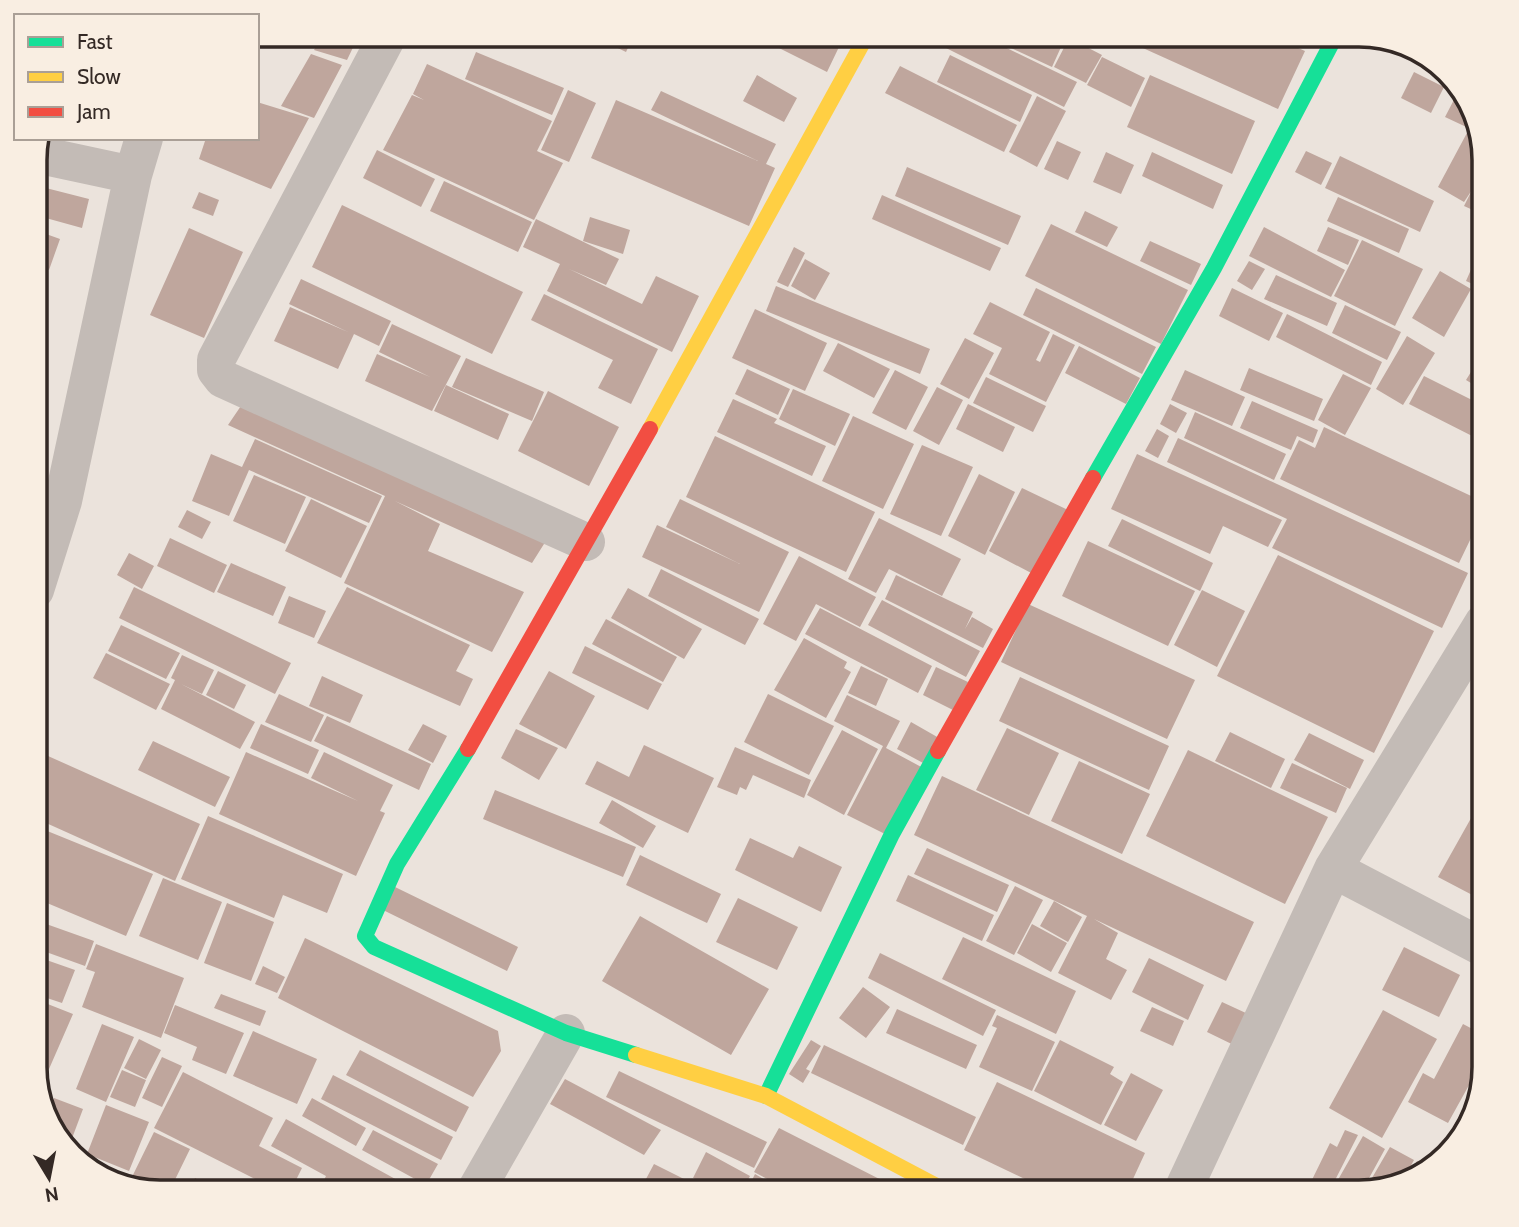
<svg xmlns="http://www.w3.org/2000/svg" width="1519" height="1227" viewBox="0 0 1519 1227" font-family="Cabin,sans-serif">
<rect width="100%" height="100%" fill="#ebe3dc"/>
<path fill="#bfa69d" d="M 322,35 L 359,35 L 347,60 L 314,50 Z
M 591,35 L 634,35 L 626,52 Z
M 771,35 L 816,35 L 839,47 L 827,72 L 767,42 Z
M 821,35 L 844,35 L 840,44 Z
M 920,35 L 980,35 L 1077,82 L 1064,107 Z
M 983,35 L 1065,35 L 1066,36 L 1052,67 Z
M 1114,35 L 1269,35 L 1305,51 L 1278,109 Z
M 1286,35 L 1320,35 L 1314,48 Z
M 1069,38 L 1102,55 L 1086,83 L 1054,67 Z
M 476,52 L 564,88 L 552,115 L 465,79 Z
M 311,54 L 342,65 L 314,118 L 281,106 Z
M 950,55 L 1032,95 L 1020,122 L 937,82 Z
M 1102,57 L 1145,78 L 1131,107 L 1087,85 Z
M 427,64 L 552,121 L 537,151 L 563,163 L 534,220 L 383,150 L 412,95 L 424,100 L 413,94 Z
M 900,66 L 1017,125 L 1004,152 L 885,93 Z
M 1414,72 L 1444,87 L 1431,113 L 1401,98 Z
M 757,75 L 797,98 L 784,122 L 743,101 Z
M 1150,75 L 1255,121 L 1232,174 L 1127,127 Z
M 568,90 L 596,103 L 569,162 L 541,150 Z
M 661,91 L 776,144 L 766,164 L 775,168 L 749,226 L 591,158 L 616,100 L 758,161 L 651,110 Z
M 1458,92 L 1471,105 L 1477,132 L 1445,117 Z
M 1037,96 L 1066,111 L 1037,167 L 1009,152 Z
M 257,102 L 309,118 L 271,189 L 199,159 L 206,138 L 257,138 Z
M 1468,131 L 1478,136 L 1484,160 L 1484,168 L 1473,187 L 1484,192 L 1484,215 L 1464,206 L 1472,190 L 1464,202 L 1438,187 Z
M 1057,141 L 1081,152 L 1068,180 L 1044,169 Z
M 377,150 L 435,179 L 421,207 L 363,178 Z
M 1306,151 L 1332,163 L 1321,185 L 1295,172 Z
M 1106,152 L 1134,165 L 1121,194 L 1093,182 Z
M 1152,152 L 1223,185 L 1213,209 L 1142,176 Z
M 1340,156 L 1434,201 L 1420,232 L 1325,188 Z
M 907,167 L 1021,216 L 1008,245 L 895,196 Z
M 444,181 L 532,222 L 518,252 L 430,211 Z
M 42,187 L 89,199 L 82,228 L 35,215 Z
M 199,192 L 219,200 L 213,216 L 192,208 Z
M 882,195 L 1001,248 L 990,271 L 872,219 Z
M 1338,197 L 1409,229 L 1399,253 L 1327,221 Z
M 342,205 L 523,292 L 492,354 L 312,267 Z
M 1085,211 L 1118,227 L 1107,247 L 1075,232 Z
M 590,217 L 630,230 L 623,254 L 583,241 Z
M 536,219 L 619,259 L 606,285 L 569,269 L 642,304 L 656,276 L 699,296 L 672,352 L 547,291 L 560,264 L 523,247 Z
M 1051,224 L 1188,290 L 1161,344 L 1025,276 Z
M 1264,227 L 1345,270 L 1331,297 L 1249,256 Z
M 1328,227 L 1359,240 L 1348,265 L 1317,251 Z
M 189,228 L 243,252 L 204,338 L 150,315 Z
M 35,230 L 60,239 L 49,270 L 35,265 Z
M 1362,240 L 1423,269 L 1395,326 L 1334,296 Z
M 1150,241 L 1201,264 L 1191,285 L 1140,261 Z
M 794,247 L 805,253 L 788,287 L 777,282 Z
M 1477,256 L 1484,259 L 1484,289 L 1466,281 Z
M 805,259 L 830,273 L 815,300 L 791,286 Z
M 1249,261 L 1265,269 L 1252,290 L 1237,281 Z
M 1440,271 L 1471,289 L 1444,337 L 1412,318 Z
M 1276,275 L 1337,303 L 1327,326 L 1264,299 Z
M 301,279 L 391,321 L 379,346 L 354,334 L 338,369 L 274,341 L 290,307 L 348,332 L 289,304 Z
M 776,286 L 930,349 L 920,374 L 766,311 Z
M 1036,288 L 1156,347 L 1142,374 L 1023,315 Z
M 1232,288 L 1283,313 L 1269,341 L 1219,316 Z
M 544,294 L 658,349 L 631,404 L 598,388 L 613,360 L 531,320 Z
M 990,302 L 1050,332 L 1036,360 L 1040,362 L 1053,334 L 1075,345 L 1046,402 L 989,374 L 1002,348 L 973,334 Z
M 1345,305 L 1401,332 L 1387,360 L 1332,333 Z
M 755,309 L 827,343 L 805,391 L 732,358 Z
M 1287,314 L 1382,362 L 1371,385 L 1276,337 Z
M 392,324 L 461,356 L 432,411 L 365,381 L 377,354 L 430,377 L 379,352 Z
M 1407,336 L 1435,353 L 1403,405 L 1376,389 Z
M 965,338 L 994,353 L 969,399 L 940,384 Z
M 838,343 L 890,369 L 874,398 L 823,371 Z
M 1079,346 L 1140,378 L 1126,404 L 1065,373 Z
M 1484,351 L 1484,391 L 1466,380 Z
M 466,358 L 544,392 L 532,421 L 452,387 Z
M 1249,368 L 1323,399 L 1314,421 L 1240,390 Z
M 747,369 L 790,389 L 778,415 L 735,394 Z
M 895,370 L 928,387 L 906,430 L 872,413 Z
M 1185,370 L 1245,397 L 1232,426 L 1171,400 Z
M 1343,374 L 1371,388 L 1345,435 L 1318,420 Z
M 1424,376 L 1484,406 L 1484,442 L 1409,404 Z
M 986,377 L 1046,406 L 1033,432 L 973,403 Z
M 446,385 L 509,414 L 498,440 L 434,411 Z
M 937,387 L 963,400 L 939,445 L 913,431 Z
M 793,389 L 850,414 L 835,446 L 779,419 Z
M 548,391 L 619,427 L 589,486 L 518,451 Z
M 247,397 L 549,536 L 532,563 L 395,501 L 440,524 L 428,551 L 524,592 L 492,652 L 344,583 L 385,496 L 228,425 Z
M 733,399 L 777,419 L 774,423 L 826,446 L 812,476 L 717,432 Z
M 1252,401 L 1318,430 L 1313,443 L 1297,436 L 1291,450 L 1240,428 Z
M 968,404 L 1015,427 L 1003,452 L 956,429 Z
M 1170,404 L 1187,413 L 1176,433 L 1160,424 Z
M 1195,412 L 1286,454 L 1274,480 L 1184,438 Z
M 853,416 L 914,444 L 883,509 L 822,481 Z
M 1324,427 L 1484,502 L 1484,511 L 1459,563 L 1280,479 L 1299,440 L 1315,448 Z
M 1157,429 L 1169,436 L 1158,458 L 1145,451 Z
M 715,436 L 875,512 L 846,572 L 686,497 Z
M 1178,438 L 1468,573 L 1442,628 L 1272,548 L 1287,519 L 1167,462 Z
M 255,439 L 382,496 L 369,523 L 249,470 L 229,516 L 192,501 L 211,454 L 242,467 Z
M 922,445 L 973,467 L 941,536 L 890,514 Z
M 1137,454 L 1282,520 L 1268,547 L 1223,526 L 1210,554 L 1111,509 Z
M 979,474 L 1015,492 L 985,555 L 948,536 Z
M 254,475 L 306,497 L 285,544 L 233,521 Z
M 1022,488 L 1068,510 L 1035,575 L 989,551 Z
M 311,499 L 367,526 L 341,578 L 285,551 Z
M 680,499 L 789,552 L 759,612 L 642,557 L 657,525 L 740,564 L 666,527 Z
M 187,510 L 211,522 L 202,539 L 178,527 Z
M 879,518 L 961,559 L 942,596 L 889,569 L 876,593 L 848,579 Z
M 1122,519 L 1213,563 L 1200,591 L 1108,546 Z
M 170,538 L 227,565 L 214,593 L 157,566 Z
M 1088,541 L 1195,591 L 1168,646 L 1062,596 Z
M 129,553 L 154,566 L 142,589 L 117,575 Z
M 1278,555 L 1434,631 L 1374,753 L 1217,676 Z
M 799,556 L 876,597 L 860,627 L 816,604 L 796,641 L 763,624 Z
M 231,563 L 286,587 L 273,616 L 217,592 Z
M 661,569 L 759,619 L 745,645 L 648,596 Z
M 896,575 L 973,612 L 965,629 L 972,617 L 993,629 L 983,648 L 885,599 Z
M 134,587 L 291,663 L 275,694 L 119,618 Z
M 347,587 L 470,645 L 456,671 L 473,679 L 460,706 L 317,643 Z
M 628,588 L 702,629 L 684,659 L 611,618 Z
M 1202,590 L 1245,611 L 1217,667 L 1174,645 Z
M 289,596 L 326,611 L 314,638 L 278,623 Z
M 882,600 L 980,651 L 966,677 L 868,625 Z
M 1028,604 L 1195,680 L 1167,739 L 1001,662 Z
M 820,608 L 932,666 L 918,693 L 805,634 Z
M 606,619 L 677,657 L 663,682 L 592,644 Z
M 121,625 L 180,653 L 166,679 L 108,651 Z
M 804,638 L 847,662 L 844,668 L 851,672 L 826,718 L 774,690 Z
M 585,646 L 662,684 L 648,710 L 572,673 Z
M 106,653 L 170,684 L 156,710 L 93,678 Z
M 182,655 L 214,670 L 202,694 L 181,684 L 255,722 L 240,749 L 161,709 L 175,680 L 171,678 Z
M 861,666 L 888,679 L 876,706 L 848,693 Z
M 936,667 L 968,682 L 955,711 L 923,695 Z
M 218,671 L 246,685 L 234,709 L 206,695 Z
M 549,671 L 595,696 L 566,749 L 519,724 Z
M 322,676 L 363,695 L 350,723 L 309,706 Z
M 1020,677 L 1169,746 L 1149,790 L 999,721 Z
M 279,694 L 324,715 L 311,742 L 265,722 Z
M 768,694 L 834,726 L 809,775 L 744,742 Z
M 847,695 L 900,721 L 886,748 L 925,769 L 889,836 L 847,815 L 883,746 L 834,721 Z
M 327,716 L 431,764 L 419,790 L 314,741 Z
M 911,722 L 939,738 L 925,764 L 897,749 Z
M 261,724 L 319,750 L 308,774 L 250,748 Z
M 423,724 L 447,736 L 433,763 L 408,750 Z
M 1007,728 L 1059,753 L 1029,815 L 976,790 Z
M 516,729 L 558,748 L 539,780 L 501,758 Z
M 842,730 L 878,749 L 844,815 L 807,795 Z
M 1230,732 L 1285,759 L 1271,788 L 1215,761 Z
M 1309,733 L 1364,760 L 1350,789 L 1294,760 Z
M 153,741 L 230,777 L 215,807 L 138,770 Z
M 644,745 L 714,778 L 688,833 L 585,784 L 597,761 L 629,777 Z
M 735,747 L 811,780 L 804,798 L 753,775 L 746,790 L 740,787 L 737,795 L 717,787 Z
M 1188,750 L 1328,817 L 1285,904 L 1146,836 Z
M 246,752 L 358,801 L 311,778 L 324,752 L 393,785 L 380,811 L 385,813 L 356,876 L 219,814 Z
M 48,756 L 200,824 L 175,881 L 35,818 L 35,785 Z
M 1079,761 L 1150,794 L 1122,854 L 1051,821 Z
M 1292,763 L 1347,788 L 1336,813 L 1280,788 Z
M 942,776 L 1254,922 L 1226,981 L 1094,919 L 1118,933 L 1106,959 L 1127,970 L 1111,1000 L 1058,973 L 1087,916 L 914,835 Z
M 495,790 L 636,847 L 623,877 L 483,819 Z
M 1484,795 L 1484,888 L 1478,898 L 1438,877 Z
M 612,800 L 656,826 L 643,848 L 599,823 Z
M 208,816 L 343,874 L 327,913 L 283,895 L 274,918 L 181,879 Z
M 35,826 L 153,874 L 126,936 L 35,898 Z
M 750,838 L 793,858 L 799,846 L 842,867 L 821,912 L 735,870 Z
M 927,848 L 1009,885 L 997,912 L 914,874 Z
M 640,855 L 721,894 L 707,923 L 626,885 Z
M 908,875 L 994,915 L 982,941 L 896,901 Z
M 163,878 L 222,902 L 198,960 L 139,936 Z
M 1015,886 L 1043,900 L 1014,955 L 986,941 Z
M 395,887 L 518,947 L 507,971 L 383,910 Z
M 738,898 L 798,927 L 777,970 L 716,942 Z
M 1054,901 L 1082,917 L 1068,942 L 1040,926 Z
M 227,903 L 274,922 L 251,981 L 204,963 Z
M 640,916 L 769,989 L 731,1055 L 602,981 Z
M 35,920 L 94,941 L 85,966 L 35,948 Z
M 1032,924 L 1067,943 L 1051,972 L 1017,953 Z
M 963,937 L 1076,991 L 1056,1034 L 942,979 Z
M 305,938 L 498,1031 L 501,1051 L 473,1097 L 278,998 Z
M 96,944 L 184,978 L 161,1038 L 82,1007 L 95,972 L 86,969 Z
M 1404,947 L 1460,975 L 1439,1017 L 1382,990 Z
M 880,953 L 996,1010 L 983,1036 L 868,978 Z
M 35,956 L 75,970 L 62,1003 L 35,994 Z
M 1149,958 L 1204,985 L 1188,1020 L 1132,992 Z
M 263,966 L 285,977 L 277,993 L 255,984 Z
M 863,987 L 890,1007 L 866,1038 L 839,1018 Z
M 221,994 L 266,1011 L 260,1026 L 214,1008 Z
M 35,999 L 73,1014 L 49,1069 L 35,1062 Z
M 1222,1002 L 1261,1020 L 1246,1051 L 1207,1032 Z
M 175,1005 L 244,1033 L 226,1074 L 192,1060 L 197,1047 L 164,1033 Z
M 1152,1007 L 1184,1021 L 1173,1046 L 1140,1031 Z
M 897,1009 L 977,1045 L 966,1069 L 886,1033 Z
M 1383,1010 L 1437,1039 L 1382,1138 L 1329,1108 Z
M 997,1015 L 1055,1042 L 1032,1091 L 979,1067 L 997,1028 L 992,1026 Z
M 102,1024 L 134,1037 L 106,1102 L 76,1089 Z
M 1463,1024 L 1484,1035 L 1484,1058 L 1448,1123 L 1408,1102 L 1423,1073 L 1434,1079 Z
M 253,1031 L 317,1059 L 297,1104 L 233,1076 Z
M 139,1039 L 161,1050 L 146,1079 L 124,1068 Z
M 811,1040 L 821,1046 L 806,1069 L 810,1071 L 803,1083 L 789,1074 Z
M 1060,1040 L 1114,1067 L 1110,1074 L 1123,1082 L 1101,1125 L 1034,1091 Z
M 824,1045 L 976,1117 L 963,1145 L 811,1073 Z
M 360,1050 L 469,1107 L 456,1132 L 346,1075 Z
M 162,1057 L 182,1066 L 162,1107 L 142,1098 Z
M 35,1068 L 47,1074 L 40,1091 L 35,1074 Z
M 122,1070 L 146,1080 L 135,1107 L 110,1097 Z
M 619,1071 L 767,1142 L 754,1168 L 606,1097 Z
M 183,1072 L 273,1118 L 259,1146 L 302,1168 L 290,1192 L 281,1192 L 154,1128 Z
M 1131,1073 L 1163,1090 L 1136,1141 L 1104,1125 Z
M 333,1075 L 453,1137 L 441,1160 L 321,1099 Z
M 565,1079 L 661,1130 L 644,1155 L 550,1104 Z
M 997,1082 L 1145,1153 L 1127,1192 L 1052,1192 L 964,1150 Z
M 1473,1092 L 1453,1149 L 1433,1164 Z
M 54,1098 L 83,1109 L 68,1149 L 48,1122 L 47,1117 Z
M 312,1098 L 366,1128 L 356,1146 L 302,1116 Z
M 106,1105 L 149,1122 L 129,1171 L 87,1154 Z
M 286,1119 L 419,1192 L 318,1192 L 326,1176 L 271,1146 Z
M 779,1128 L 905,1192 L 866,1192 L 853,1186 L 850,1192 L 792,1192 L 754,1172 Z
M 373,1130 L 438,1164 L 426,1185 L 362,1150 Z
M 1345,1130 L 1358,1135 L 1329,1192 L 1299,1192 L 1301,1188 L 1307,1190 L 1330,1143 L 1337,1147 Z
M 154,1132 L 190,1149 L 169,1192 L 160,1192 L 130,1181 Z
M 1363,1136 L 1385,1149 L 1362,1191 L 1331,1192 Z
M 1390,1147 L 1414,1160 L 1402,1182 L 1365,1190 Z
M 706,1152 L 750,1176 L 742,1192 L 720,1192 L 693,1178 Z
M 1417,1161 L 1427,1167 L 1414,1179 L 1406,1181 Z
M 654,1164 L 710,1192 L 639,1192 Z
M 755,1174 L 782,1190 L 781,1192 L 746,1192 Z
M 195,1178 L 220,1192 L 188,1192 Z"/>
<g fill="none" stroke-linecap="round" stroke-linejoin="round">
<path stroke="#c3bbb6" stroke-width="38" d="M 388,35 L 216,360 L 216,370 L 223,379 L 586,542
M 35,154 L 133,175
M 35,590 L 63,501 L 133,175 L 144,138
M 1333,869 L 1484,948
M 475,1192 L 566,1033
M 1182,1192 L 1333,869 L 1484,622"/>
<path stroke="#16e098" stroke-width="16" d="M 1093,478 L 1214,268 L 1336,35
M 468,749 L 397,864 L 365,936 L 374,947 L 566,1033 L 636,1055
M 766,1096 L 892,834 L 938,751"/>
<path stroke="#ffcf43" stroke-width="16" d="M 650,429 L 867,35
M 636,1055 L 766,1096 L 948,1192"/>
<path stroke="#f24e42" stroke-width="16" d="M 468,749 L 650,429
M 938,751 L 1093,478"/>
</g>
<path d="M0 0H1519V1227H0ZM160 47H1359A113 113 0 0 1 1472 160V1067A113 113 0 0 1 1359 1180H160A113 113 0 0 1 47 1067V160A113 113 0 0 1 160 47Z" fill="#f9eee2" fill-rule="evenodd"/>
<path fill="none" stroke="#342925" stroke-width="3.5" d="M160 47H1359A113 113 0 0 1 1472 160V1067A113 113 0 0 1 1359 1180H160A113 113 0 0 1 47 1067V160A113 113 0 0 1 160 47Z"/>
<rect x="14" y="14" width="245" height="126" fill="#f9eee2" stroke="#aa9f96" stroke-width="2"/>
<rect x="28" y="37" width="35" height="10" fill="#16e098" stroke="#aa9f96" stroke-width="2"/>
<text x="77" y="49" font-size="21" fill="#342925">Fast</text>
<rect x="28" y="72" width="35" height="10" fill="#ffcf43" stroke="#aa9f96" stroke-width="2"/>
<text x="77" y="84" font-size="21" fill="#342925">Slow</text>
<rect x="28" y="107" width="35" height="10" fill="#f24e42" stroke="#aa9f96" stroke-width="2"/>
<text x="77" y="119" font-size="21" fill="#342925">Jam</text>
<g transform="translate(49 1178) rotate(170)" stroke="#f9eee2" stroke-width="5" paint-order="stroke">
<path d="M0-5L12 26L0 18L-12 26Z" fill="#342925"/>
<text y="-10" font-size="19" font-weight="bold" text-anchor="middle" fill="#342925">N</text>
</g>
</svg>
